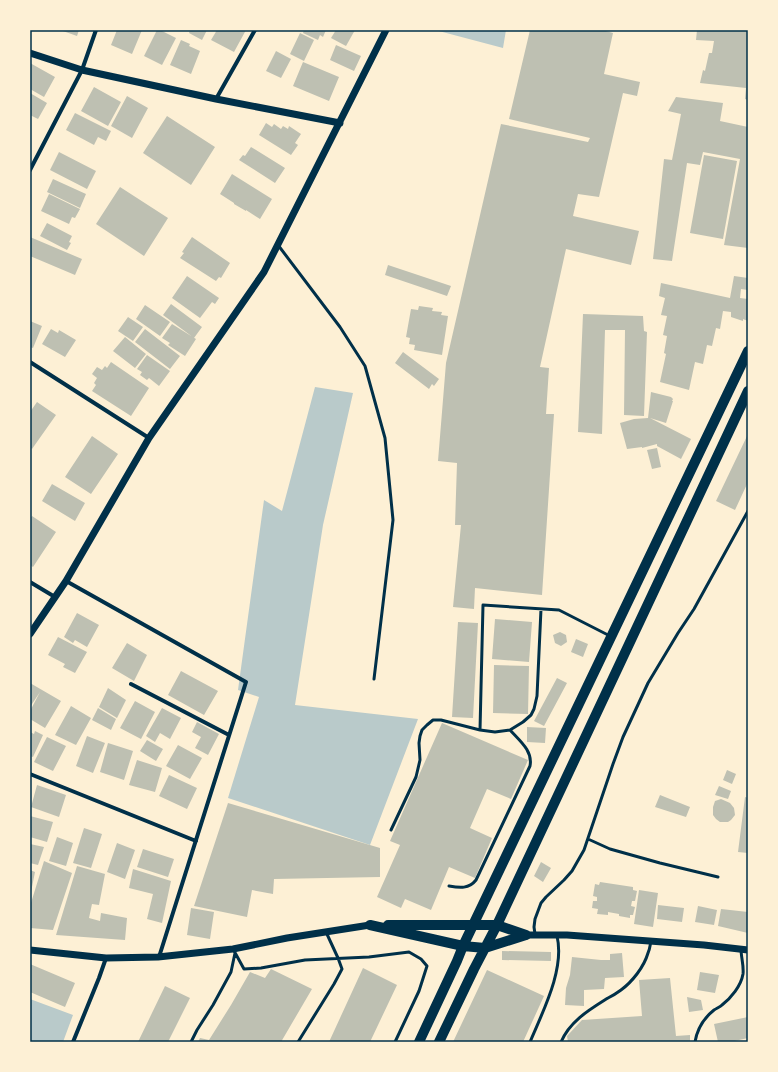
<svg xmlns="http://www.w3.org/2000/svg" width="778" height="1072" viewBox="0 0 778 1072" font-family="'Sofia Sans Condensed',sans-serif">
<rect width="100%" height="100%" fill="#fdf0d5"/>
<path fill="#b9caca" d="M 435,30 L 506,30 L 503,48 Z
M 315,387 L 353,393 L 323,525 L 295,705 L 418,719 L 370,845 L 228,798 L 259,697 L 238,690 L 264,500 L 282,511 Z
M 30,999 L 73,1015 L 63,1042 L 30,1042 Z"/>
<path fill="#bec0b2" d="M 60,30 L 79,30 L 77,36 Z
M 117,30 L 142,30 L 132,54 L 111,45 Z
M 157,30 L 160,30 L 176,38 L 162,65 L 144,56 Z
M 190,30 L 207,30 L 202,40 L 189,33 Z
M 217,30 L 246,30 L 234,52 L 211,40 Z
M 304,30 L 326,30 L 323,37 L 320,35 L 318,40 L 303,33 Z
M 336,30 L 355,30 L 346,46 L 331,38 Z
M 530,30 L 602,30 L 613,33 L 604,74 L 640,82 L 637,96 L 623,93 L 599,197 L 578,194 L 573,216 L 639,231 L 631,265 L 566,249 L 540,367 L 549,368 L 546,414 L 554,414 L 542,595 L 475,588 L 474,609 L 453,607 L 461,525 L 455,525 L 457,463 L 438,461 L 446,363 L 501,124 L 588,142 L 590,138 L 509,119 Z
M 697,30 L 748,30 L 748,100 L 745,99 L 746,88 L 700,83 L 703,70 L 705,71 L 709,53 L 712,53 L 714,41 L 696,40 Z
M 300,33 L 314,40 L 304,61 L 290,54 Z
M 181,40 L 190,44 L 189,46 L 200,51 L 191,74 L 170,65 Z
M 336,45 L 361,56 L 354,71 L 330,60 Z
M 276,51 L 291,59 L 281,78 L 266,71 Z
M 303,62 L 339,77 L 329,101 L 293,86 Z
M 30,63 L 55,77 L 44,97 L 30,89 Z
M 94,87 L 121,102 L 108,126 L 81,111 Z
M 30,93 L 47,103 L 38,119 L 30,115 Z
M 127,96 L 148,108 L 132,138 L 111,126 Z
M 676,97 L 723,103 L 720,121 L 748,127 L 748,248 L 724,245 L 740,159 L 703,152 L 700,165 L 687,163 L 672,261 L 653,259 L 664,159 L 672,160 L 681,114 L 668,111 Z
M 75,113 L 111,131 L 106,141 L 98,137 L 94,145 L 66,130 Z
M 167,116 L 215,147 L 191,185 L 143,153 Z
M 266,123 L 272,127 L 274,124 L 281,129 L 283,126 L 288,129 L 289,126 L 301,134 L 295,143 L 298,145 L 291,155 L 259,135 Z
M 251,147 L 285,168 L 275,183 L 239,160 L 243,155 L 245,156 Z
M 59,152 L 96,171 L 87,189 L 50,170 Z
M 704,155 L 737,161 L 723,239 L 690,233 Z
M 232,174 L 272,199 L 260,219 L 246,210 L 246,211 L 234,204 L 234,203 L 220,194 Z
M 53,179 L 86,194 L 80,208 L 47,192 Z
M 120,187 L 168,218 L 144,256 L 96,224 Z
M 49,194 L 80,209 L 75,218 L 72,217 L 69,224 L 41,211 Z
M 47,223 L 72,236 L 69,242 L 71,243 L 67,250 L 40,236 Z
M 30,237 L 82,259 L 75,275 L 30,256 Z
M 192,237 L 230,263 L 221,278 L 219,277 L 216,281 L 180,258 L 184,253 L 182,252 Z
M 388,265 L 451,286 L 447,296 L 385,275 Z
M 187,276 L 219,298 L 215,304 L 212,302 L 200,318 L 172,298 Z
M 734,276 L 748,278 L 748,290 L 741,289 L 740,298 L 748,299 L 748,321 L 743,319 L 743,321 L 731,317 L 731,312 L 723,311 L 720,329 L 716,328 L 712,346 L 707,345 L 703,364 L 695,362 L 689,390 L 660,382 L 666,354 L 664,353 L 667,336 L 663,335 L 667,316 L 661,315 L 665,298 L 659,296 L 661,283 L 730,298 Z
M 171,304 L 202,327 L 194,338 L 163,315 Z
M 145,305 L 170,322 L 160,336 L 136,319 Z
M 419,306 L 433,308 L 432,311 L 442,312 L 441,315 L 448,316 L 442,355 L 414,350 L 415,345 L 409,344 L 410,338 L 406,337 L 411,309 L 418,310 Z
M 583,314 L 643,316 L 644,331 L 647,332 L 644,416 L 624,415 L 625,330 L 605,330 L 602,434 L 578,432 Z
M 128,317 L 143,327 L 133,341 L 118,331 Z
M 30,321 L 42,326 L 33,348 L 30,347 Z
M 172,324 L 196,339 L 185,356 L 168,345 L 170,343 L 162,338 Z
M 51,329 L 58,333 L 59,330 L 76,340 L 65,357 L 42,344 Z
M 145,329 L 180,356 L 170,369 L 135,342 Z
M 125,337 L 146,354 L 135,368 L 113,351 Z
M 403,352 L 439,379 L 434,386 L 432,384 L 429,389 L 395,363 Z
M 147,355 L 170,371 L 159,386 L 149,378 L 147,380 L 140,375 L 142,372 L 137,369 Z
M 111,362 L 149,388 L 131,416 L 92,391 L 96,385 L 94,383 L 97,378 L 92,374 L 97,367 L 102,370 L 105,366 L 107,368 Z
M 651,392 L 671,397 L 673,399 L 672,401 L 673,401 L 666,423 L 650,418 L 691,439 L 681,459 L 657,446 L 657,444 L 642,448 L 642,447 L 627,449 L 620,423 L 634,419 L 648,418 Z
M 37,402 L 56,415 L 32,449 L 30,447 L 30,412 Z
M 748,434 L 748,482 L 735,510 L 716,501 Z
M 92,436 L 118,454 L 91,494 L 65,477 Z
M 657,448 L 661,467 L 652,469 L 647,450 Z
M 52,484 L 85,503 L 75,521 L 42,501 Z
M 32,516 L 56,532 L 33,567 L 30,565 L 30,519 Z
M 77,613 L 99,625 L 87,647 L 75,640 L 73,643 L 64,637 Z
M 495,619 L 532,622 L 529,662 L 492,659 Z
M 458,622 L 478,623 L 473,718 L 452,717 Z
M 560,632 L 566,635 L 567,642 L 561,646 L 555,643 L 553,635 Z
M 58,637 L 87,652 L 75,673 L 63,667 L 65,664 L 48,655 Z
M 576,639 L 588,644 L 583,657 L 571,652 Z
M 127,643 L 147,655 L 134,681 L 112,668 Z
M 494,665 L 529,666 L 528,714 L 493,713 Z
M 181,671 L 218,691 L 204,715 L 168,695 Z
M 557,678 L 567,683 L 544,726 L 534,721 Z
M 30,683 L 61,701 L 45,728 L 30,719 L 30,711 L 40,692 L 30,707 Z
M 108,688 L 126,700 L 117,718 L 99,707 Z
M 135,701 L 155,712 L 141,739 L 120,728 Z
M 71,706 L 91,718 L 76,745 L 55,735 Z
M 98,708 L 116,719 L 111,730 L 92,720 Z
M 162,708 L 181,718 L 170,739 L 160,733 L 155,742 L 146,736 Z
M 197,722 L 219,734 L 208,755 L 195,748 L 201,737 L 192,732 Z
M 442,723 L 528,760 L 511,799 L 487,789 L 470,828 L 492,838 L 475,878 L 449,867 L 431,910 L 405,899 L 401,908 L 377,897 L 400,845 L 390,841 Z
M 527,727 L 546,728 L 545,743 L 527,742 Z
M 35,731 L 43,735 L 33,757 L 30,756 L 30,732 L 34,734 Z
M 87,736 L 105,743 L 93,773 L 76,766 Z
M 47,737 L 66,746 L 53,771 L 34,762 Z
M 147,740 L 163,749 L 156,761 L 140,751 Z
M 108,743 L 133,751 L 124,780 L 100,772 Z
M 178,745 L 202,758 L 190,779 L 166,766 Z
M 137,760 L 162,768 L 155,792 L 129,785 Z
M 727,770 L 736,774 L 732,784 L 723,780 Z
M 169,775 L 197,788 L 187,809 L 159,796 Z
M 37,785 L 66,795 L 59,817 L 31,807 Z
M 719,786 L 731,791 L 728,799 L 715,795 Z
M 660,795 L 690,807 L 686,817 L 655,807 Z
M 745,797 L 748,798 L 748,853 L 738,852 Z
M 721,799 L 730,803 L 734,808 L 735,815 L 731,820 L 728,822 L 720,822 L 716,819 L 713,815 L 713,807 L 715,801 Z
M 228,803 L 380,848 L 380,877 L 274,879 L 273,894 L 252,890 L 247,917 L 194,906 Z
M 30,816 L 53,822 L 47,842 L 30,837 Z
M 84,828 L 102,834 L 91,868 L 73,863 Z
M 57,837 L 73,843 L 66,866 L 49,861 Z
M 117,843 L 135,850 L 125,879 L 107,872 Z
M 30,844 L 44,847 L 38,865 L 30,863 Z
M 143,849 L 174,859 L 168,877 L 137,867 Z
M 44,861 L 72,873 L 53,930 L 30,928 L 30,906 Z
M 541,862 L 551,868 L 543,882 L 534,876 Z
M 77,866 L 105,874 L 99,905 L 92,904 L 89,918 L 100,921 L 101,913 L 127,918 L 125,940 L 56,935 Z
M 133,869 L 171,881 L 162,923 L 147,919 L 153,894 L 129,888 Z
M 30,870 L 35,872 L 31,892 L 30,892 Z
M 600,882 L 633,887 L 633,890 L 637,891 L 635,901 L 632,901 L 631,906 L 635,907 L 633,915 L 630,915 L 630,918 L 619,916 L 619,914 L 608,912 L 608,915 L 597,914 L 598,909 L 592,908 L 593,901 L 597,901 L 597,897 L 593,896 L 595,884 L 599,885 Z
M 639,890 L 658,893 L 653,927 L 634,924 Z
M 658,905 L 684,908 L 682,922 L 657,919 Z
M 698,906 L 717,910 L 714,925 L 695,922 Z
M 191,908 L 214,912 L 210,939 L 187,935 Z
M 721,909 L 748,912 L 748,933 L 718,926 Z
M 502,951 L 551,952 L 551,961 L 502,960 Z
M 622,953 L 624,977 L 605,978 L 604,989 L 584,990 L 584,1006 L 565,1005 L 566,988 L 570,975 L 572,957 L 601,960 L 610,960 L 610,954 Z
M 30,964 L 75,983 L 65,1007 L 30,992 Z
M 363,968 L 397,985 L 370,1042 L 329,1042 Z
M 271,969 L 312,989 L 281,1042 L 198,1042 L 200,1038 L 209,1040 L 231,1005 L 250,972 L 265,978 Z
M 487,970 L 544,996 L 523,1042 L 453,1042 Z
M 700,972 L 719,975 L 715,993 L 697,990 Z
M 670,978 L 676,1036 L 690,1035 L 690,1042 L 568,1042 L 567,1036 L 582,1020 L 642,1016 L 639,980 Z
M 165,986 L 190,998 L 168,1042 L 138,1042 Z
M 687,997 L 701,1000 L 703,1010 L 689,1012 Z
M 748,1017 L 748,1038 L 730,1042 L 718,1042 L 714,1024 Z"/>
<g fill="none" stroke-linecap="round" stroke-linejoin="round">
<path stroke="#003049" stroke-width="3" d="M 278,245 L 340,327 L 365,366 L 385,438 L 393,520 L 374,679
M 480,730 L 483,605 L 559,610 L 610,636
M 391,830 L 416,777 L 420,760 L 419,743 L 420,736 L 422,730 L 427,725 L 433,720 L 441,720 L 480,730 L 495,732 L 510,730 L 523,722 L 531,715 L 534,709 L 537,696 L 541,609
M 588,839 L 610,849 L 660,863 L 718,877
M 449,886 C 460,888 469,889 476,880 L 530,766 C 533,751 520,741 510,730
M 535,934 L 534,927 L 535,919 L 541,903 L 546,897 L 564,880 L 572,871 L 584,850 L 613,764 L 623,737 L 648,683 L 678,633 L 694,609 L 748,511
M 233,949 L 244,969 L 261,968 L 305,960 L 369,957 L 409,952 L 421,959 L 427,966 L 419,991 L 395,1042
M 191,1042 L 197,1030 L 213,1005 L 231,972 L 235,953
M 298,1042 L 334,984 L 342,969 L 338,958 L 326,932
M 530,1042 C 543,1011 565,969 557,936
M 561,1042 C 570,1021 589,1010 608,998 C 612,996 617,993 621,990 C 632,982 644,967 648,953 C 650,949 650,945 651,941
M 695,1042 C 697,1030 704,1018 714,1010 C 717,1008 720,1007 722,1005 C 731,998 741,986 743,974 C 744,966 741,957 741,949"/>
<path stroke="#003049" stroke-width="4" d="M 216,99 L 255,30
M 30,170 L 82,70 L 96,30
M 30,362 L 149,438
M 66,581 L 246,682 L 159,957
M 30,582 L 55,597
M 131,684 L 229,735
M 30,774 L 196,841
M 73,1042 L 99,978 L 106,958"/>
<path stroke="#003049" stroke-width="7" d="M 30,53 L 82,70 L 216,99 L 340,123
M 30,634 L 66,581 L 149,438 L 264,272 L 386,30
M 526,935 L 567,935 L 704,945 L 748,950
M 30,950 L 106,958 L 158,957 L 233,949 L 287,938 L 370,925"/>
<path stroke="#003049" stroke-width="10" d="M 370,925 L 463,946 L 485,948 L 526,935
M 388,925 L 497,925 L 526,935
M 419,1042 L 457,961 L 463,946 L 748,351
M 439,1042 L 474,969 L 497,925 L 748,391"/>
</g>
<rect width="778" height="1072" fill="none" stroke="#fdf0d5" stroke-width="62"/>
<rect x="31" y="31" width="716" height="1010" fill="none" stroke="#003049" stroke-width="1.5"/>
</svg>
